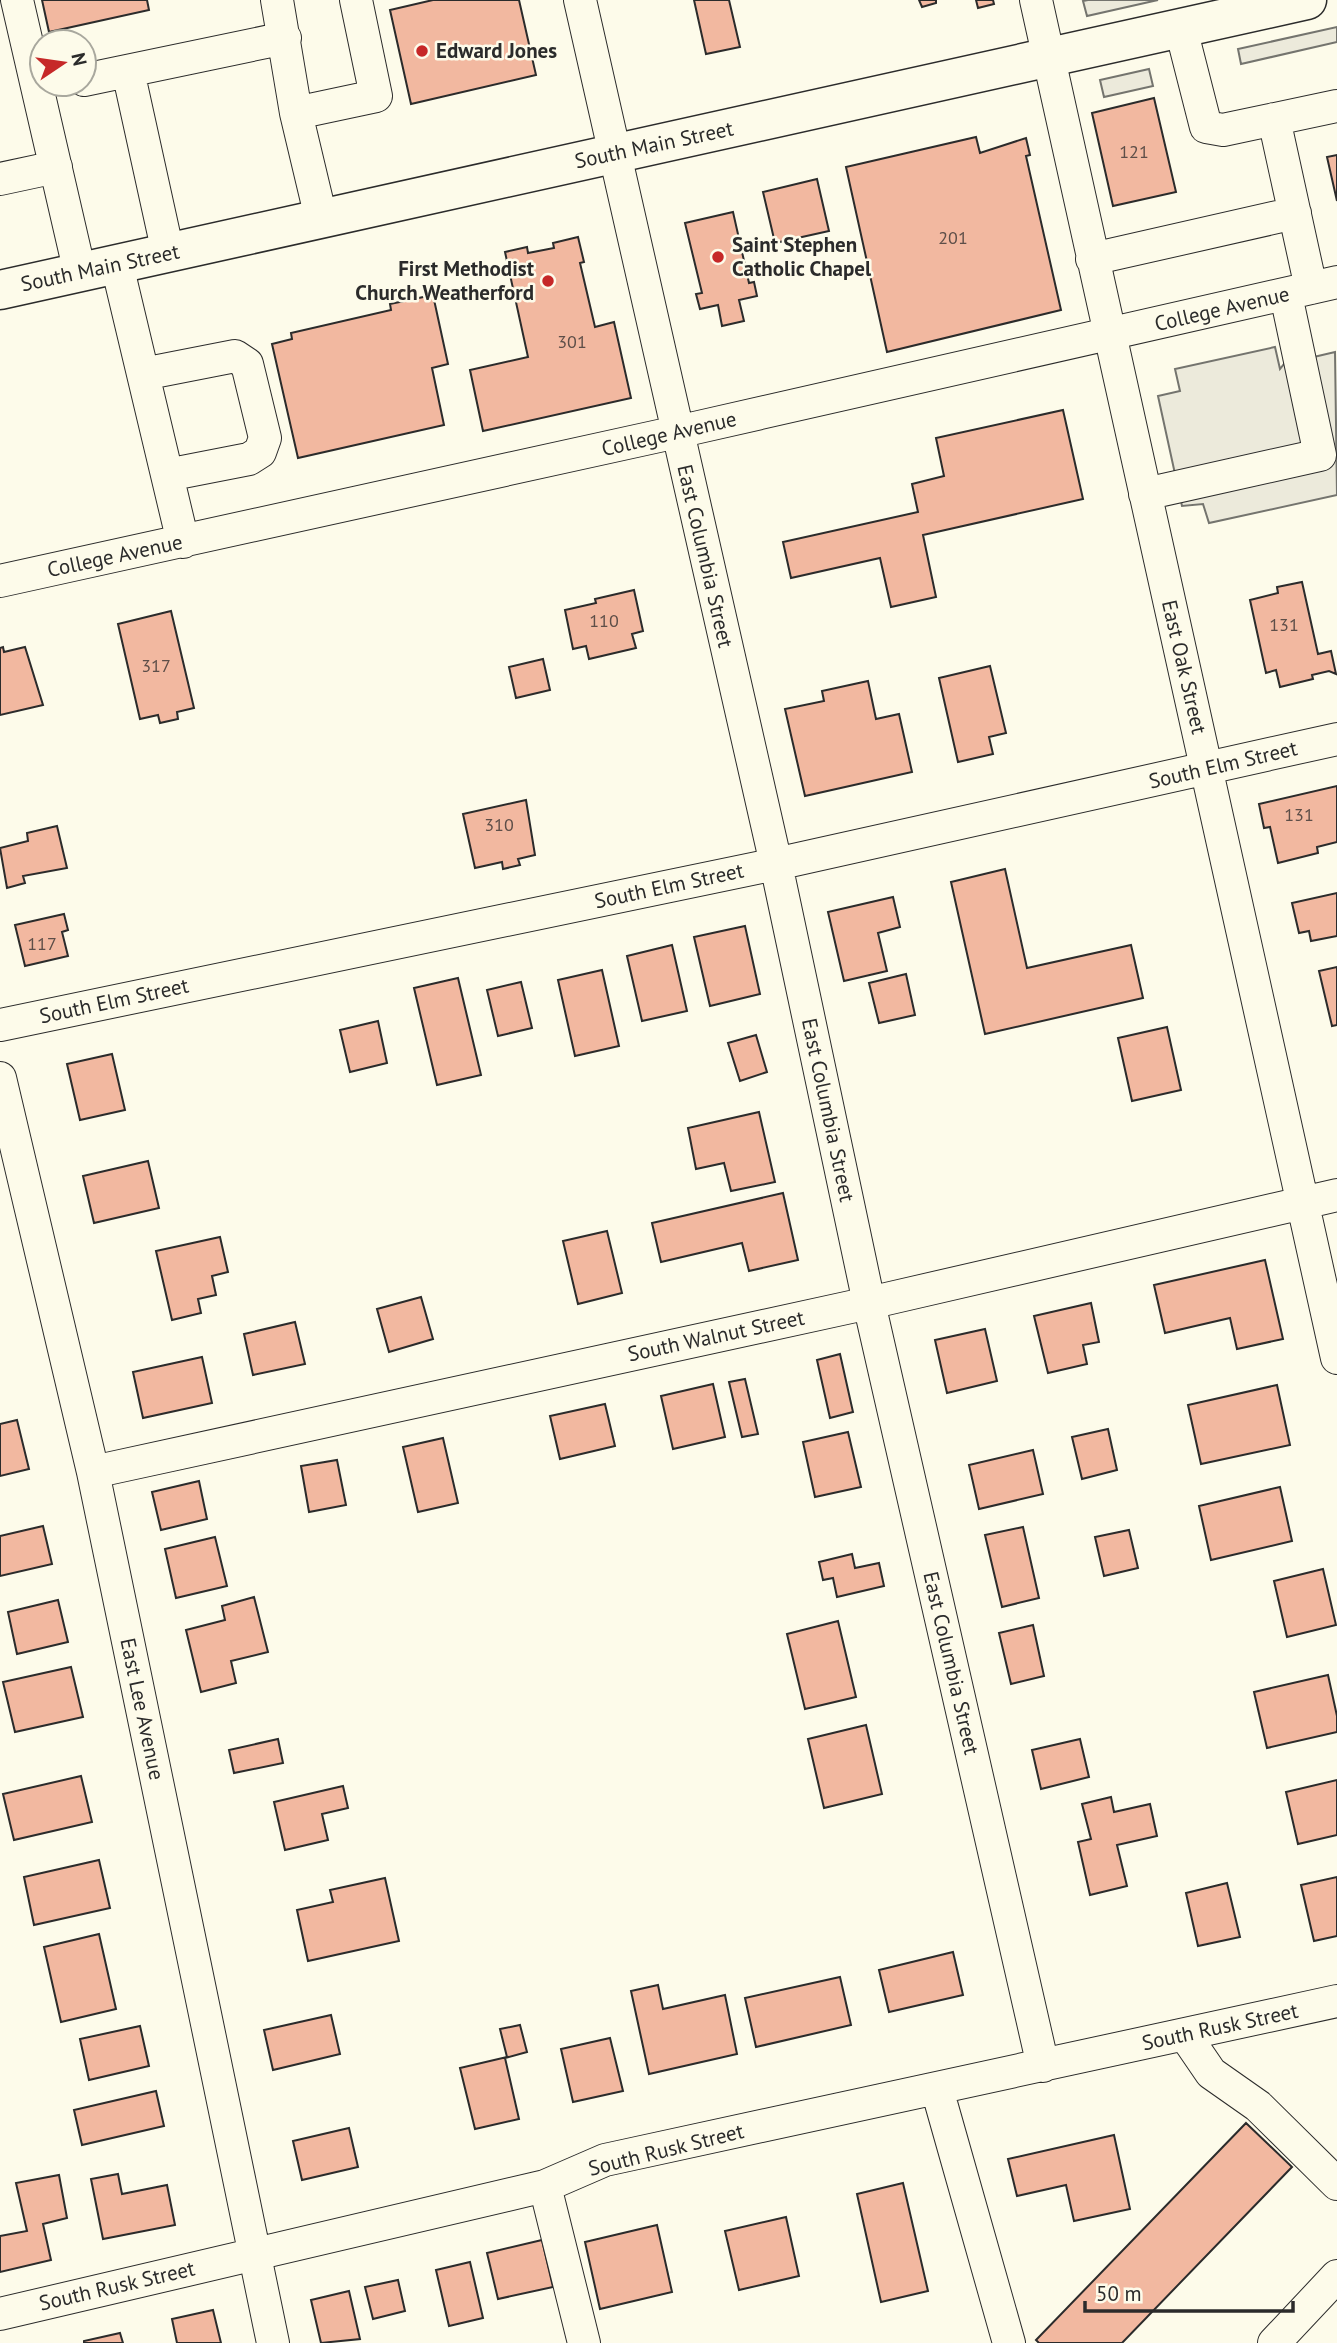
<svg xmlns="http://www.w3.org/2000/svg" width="1337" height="2343" viewBox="0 0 1337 2343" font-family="'PT Sans',sans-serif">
<rect width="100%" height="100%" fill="#fdfbea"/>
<path fill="#eceadb" stroke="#74746e" stroke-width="2" d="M 1088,0 L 1158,0 L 1087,16 L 1083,1 Z
M 1337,27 L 1337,42 L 1241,64 L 1238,49 Z
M 1149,69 L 1153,86 L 1104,97 L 1100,80 Z
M 1275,347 L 1280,369 L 1284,364 L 1335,352 L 1337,495 L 1209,523 L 1203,504 L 1182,506 L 1158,396 L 1180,391 L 1175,369 Z"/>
<path fill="#f2b8a0" stroke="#2b2b2b" stroke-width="2" d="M 42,0 L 147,0 L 149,10 L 49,32 Z
M 433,0 L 519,0 L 536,75 L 411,104 L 390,10 Z
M 694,0 L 729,0 L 740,47 L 706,54 Z
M 919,0 L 936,0 L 936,3 L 922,7 Z
M 976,0 L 993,0 L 994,4 L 978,8 Z
M 1154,98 L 1176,192 L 1113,206 L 1092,113 Z
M 976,137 L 980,153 L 1026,138 L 1030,155 L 1026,156 L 1061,310 L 887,352 L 846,167 Z
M 1337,155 L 1337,201 L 1327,157 Z
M 817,179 L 829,231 L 775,243 L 763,192 Z
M 733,212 L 749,283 L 754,282 L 757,296 L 739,300 L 744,321 L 722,326 L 718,305 L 700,309 L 696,294 L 702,293 L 685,223 Z
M 578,237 L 584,262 L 580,263 L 595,327 L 614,322 L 631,398 L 483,431 L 470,370 L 528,357 L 505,252 L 527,247 L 528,253 L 554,248 L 553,243 Z
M 433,295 L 448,364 L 432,368 L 444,425 L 298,458 L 272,344 L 292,339 L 291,333 L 391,310 L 390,304 Z
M 1063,410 L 1083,499 L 923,535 L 936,597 L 891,607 L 880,558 L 791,578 L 783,542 L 918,512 L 912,484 L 944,476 L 936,438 Z
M 1302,582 L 1318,654 L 1331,651 L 1336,674 L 1329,671 L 1312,675 L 1313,679 L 1280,687 L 1276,670 L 1266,673 L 1250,600 L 1278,593 L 1277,587 Z
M 634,590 L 643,631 L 632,634 L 636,648 L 589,659 L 586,646 L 573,649 L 565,610 L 596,603 L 595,599 Z
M 171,611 L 194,708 L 177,712 L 178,719 L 160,723 L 158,715 L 140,719 L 118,624 Z
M 3,647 L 4,652 L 25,647 L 43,705 L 0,715 L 0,648 Z
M 543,659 L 550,690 L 516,698 L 509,667 Z
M 990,666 L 1006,733 L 989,737 L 993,754 L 958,762 L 939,678 Z
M 868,681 L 876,719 L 899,714 L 912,772 L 805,796 L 785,709 L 824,701 L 822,691 Z
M 1337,786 L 1337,842 L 1317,847 L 1318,853 L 1278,863 L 1270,827 L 1264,828 L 1259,804 Z
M 526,800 L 535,855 L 518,859 L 520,865 L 503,869 L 502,862 L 475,868 L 463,814 Z
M 57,826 L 67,868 L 23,876 L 25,883 L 7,888 L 0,848 L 28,841 L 27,833 Z
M 1005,869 L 1027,968 L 1131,945 L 1143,998 L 985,1034 L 951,882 Z
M 1337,893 L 1337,936 L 1311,941 L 1309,931 L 1299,933 L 1292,903 Z
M 893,897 L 900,927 L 878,933 L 887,971 L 844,981 L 828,912 Z
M 64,914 L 68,930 L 62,932 L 68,956 L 25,966 L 15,925 Z
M 745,926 L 760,994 L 710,1006 L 694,937 Z
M 672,945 L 687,1011 L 642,1021 L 627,956 Z
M 1337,967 L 1337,1025 L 1332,1026 L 1319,971 Z
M 602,970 L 619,1046 L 575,1056 L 558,980 Z
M 906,974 L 915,1015 L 879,1023 L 869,983 Z
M 458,978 L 481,1075 L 437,1085 L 414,988 Z
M 521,982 L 532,1028 L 498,1036 L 487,990 Z
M 378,1021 L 387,1063 L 350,1072 L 340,1030 Z
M 1167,1027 L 1181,1090 L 1132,1101 L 1118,1038 Z
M 756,1035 L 767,1072 L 740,1081 L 728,1043 Z
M 112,1054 L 125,1110 L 80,1120 L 67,1064 Z
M 759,1112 L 775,1182 L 731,1191 L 724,1163 L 696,1169 L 688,1128 Z
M 148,1161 L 159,1208 L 94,1223 L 83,1176 Z
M 783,1193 L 798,1260 L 749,1271 L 742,1243 L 661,1262 L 652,1223 Z
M 607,1231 L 622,1293 L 578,1304 L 563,1241 Z
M 220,1237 L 228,1272 L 212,1276 L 216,1295 L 198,1299 L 201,1313 L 172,1320 L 156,1251 Z
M 1265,1260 L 1283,1339 L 1237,1349 L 1230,1318 L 1165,1333 L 1154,1285 Z
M 421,1297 L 433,1339 L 389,1352 L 377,1309 Z
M 1091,1303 L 1099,1342 L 1083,1345 L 1087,1364 L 1048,1373 L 1034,1316 Z
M 295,1322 L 305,1364 L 253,1375 L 244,1334 Z
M 985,1329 L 997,1381 L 947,1393 L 935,1340 Z
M 840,1354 L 853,1412 L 830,1418 L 817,1360 Z
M 202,1357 L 212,1403 L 143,1418 L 133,1372 Z
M 745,1379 L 758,1434 L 742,1437 L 729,1382 Z
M 713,1384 L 725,1437 L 673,1449 L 661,1396 Z
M 1277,1385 L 1290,1445 L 1201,1464 L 1188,1405 Z
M 605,1404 L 615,1446 L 560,1459 L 550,1416 Z
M 17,1420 L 29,1469 L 0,1476 L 0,1424 Z
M 1108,1429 L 1117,1470 L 1082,1479 L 1072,1437 Z
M 848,1432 L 861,1487 L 815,1497 L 803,1442 Z
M 443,1438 L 458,1503 L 418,1512 L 403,1447 Z
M 1033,1450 L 1043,1494 L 979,1509 L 969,1465 Z
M 337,1460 L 346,1505 L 309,1512 L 301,1466 Z
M 199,1481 L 207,1519 L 161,1530 L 152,1492 Z
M 1280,1487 L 1292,1541 L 1211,1560 L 1199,1506 Z
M 43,1526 L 52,1564 L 0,1576 L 0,1536 Z
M 1023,1527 L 1039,1598 L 1002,1607 L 985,1535 Z
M 1129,1530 L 1138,1568 L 1104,1576 L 1095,1537 Z
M 215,1537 L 227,1586 L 176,1598 L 165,1549 Z
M 852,1554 L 855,1568 L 879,1563 L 884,1586 L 837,1597 L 833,1578 L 823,1580 L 819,1562 Z
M 1323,1569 L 1336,1625 L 1287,1637 L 1274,1581 Z
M 254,1597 L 268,1652 L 231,1661 L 236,1683 L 201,1692 L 186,1630 L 225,1620 L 222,1606 Z
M 58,1600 L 68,1642 L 17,1654 L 8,1612 Z
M 838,1621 L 856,1697 L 805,1709 L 787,1634 Z
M 1033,1625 L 1044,1676 L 1011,1684 L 999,1633 Z
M 71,1667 L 83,1717 L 15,1732 L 3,1682 Z
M 1328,1675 L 1337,1716 L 1337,1732 L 1267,1748 L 1254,1692 Z
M 866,1725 L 882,1794 L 824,1808 L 808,1739 Z
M 278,1739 L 283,1763 L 234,1773 L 229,1750 Z
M 1080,1739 L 1089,1777 L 1041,1789 L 1032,1750 Z
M 81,1776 L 92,1822 L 14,1840 L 3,1794 Z
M 1337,1780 L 1337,1835 L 1298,1844 L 1286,1792 Z
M 343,1786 L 348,1808 L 322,1814 L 328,1840 L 285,1850 L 274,1802 Z
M 1111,1797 L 1114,1812 L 1150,1804 L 1157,1836 L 1117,1845 L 1127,1886 L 1090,1895 L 1078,1842 L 1091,1839 L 1082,1804 Z
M 99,1860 L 110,1908 L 34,1925 L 24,1877 Z
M 1337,1877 L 1337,1936 L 1314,1941 L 1301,1885 Z
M 385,1878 L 399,1941 L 308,1961 L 297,1910 L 333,1902 L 330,1890 Z
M 1227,1883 L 1240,1937 L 1198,1946 L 1186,1893 Z
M 99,1934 L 116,2009 L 61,2022 L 44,1947 Z
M 953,1952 L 963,1995 L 889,2012 L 879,1970 Z
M 840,1977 L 851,2025 L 756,2047 L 745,1998 Z
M 658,1985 L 663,2009 L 725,1995 L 737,2054 L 649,2074 L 631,1991 Z
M 331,2015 L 340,2054 L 273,2070 L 264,2030 Z
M 520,2025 L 527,2052 L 505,2058 L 519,2119 L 475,2129 L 460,2068 L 507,2057 L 500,2029 Z
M 140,2026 L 149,2066 L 89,2080 L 80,2039 Z
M 610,2038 L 623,2091 L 573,2102 L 561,2049 Z
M 156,2091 L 164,2126 L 82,2145 L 74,2110 Z
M 1246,2123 L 1292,2167 L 1122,2343 L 1039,2343 L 1036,2340 Z
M 349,2128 L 358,2167 L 302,2180 L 293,2141 Z
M 1114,2135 L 1130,2209 L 1074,2221 L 1066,2185 L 1017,2196 L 1008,2159 Z
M 118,2174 L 122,2194 L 167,2185 L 175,2225 L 103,2239 L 91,2179 Z
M 59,2175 L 67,2218 L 43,2224 L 51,2260 L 0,2272 L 0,2236 L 27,2231 L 16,2183 Z
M 903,2183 L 928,2291 L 881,2302 L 857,2194 Z
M 786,2217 L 799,2276 L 739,2290 L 725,2231 Z
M 657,2225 L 672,2292 L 600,2309 L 585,2242 Z
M 542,2240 L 553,2287 L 498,2299 L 487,2253 Z
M 470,2262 L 483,2318 L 449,2326 L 436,2270 Z
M 398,2280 L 405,2311 L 373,2319 L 365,2287 Z
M 349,2291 L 360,2339 L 321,2343 L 311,2300 Z
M 213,2310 L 221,2343 L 177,2343 L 172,2319 Z
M 120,2333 L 123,2343 L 84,2343 L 84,2341 Z"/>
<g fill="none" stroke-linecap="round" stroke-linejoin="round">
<defs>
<path id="minor" d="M 17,0 L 80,273
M 277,0 L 296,113 L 321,218
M 580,0 L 776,864 L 869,1303 L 1043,2066
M 1036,0 L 1337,1358
M 1181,29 L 1206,127 L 1223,130 L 1337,106
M 128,71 L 168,253
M 84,80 L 285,38
M 296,113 L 376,96 L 356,0
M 1274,119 L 1311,288
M 0,179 L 56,167
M 1092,259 L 1295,213
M 117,265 L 183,542
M 143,374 L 235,356 L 247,364 L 265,438 L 260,452 L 249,459 L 167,475
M 1145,494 L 1320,455 L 1286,295
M 0,581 L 677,432 L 1337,282
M 0,1025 L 776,864 L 1337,739
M 0,1078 L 93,1472 L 273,2343
M 93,1472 L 869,1303 L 1337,1195
M 1185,2035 L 1211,2073 L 1258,2106 L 1337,2184
M 937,2089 L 1009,2343
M 545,2186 L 584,2343
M 0,2314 L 545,2186 L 605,2160 L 1337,2001
M 1274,2343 L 1337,2276"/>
<path id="major" d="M 0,290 L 1307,0"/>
</defs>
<use href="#minor" stroke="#2b2b2b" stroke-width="34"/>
<use href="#major" stroke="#2b2b2b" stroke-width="41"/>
<use href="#minor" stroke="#fdfbea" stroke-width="32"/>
<use href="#major" stroke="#fdfbea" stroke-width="38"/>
</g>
<g fill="#c62828" stroke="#fdfbea" stroke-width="2.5">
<circle cx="422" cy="51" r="7"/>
<circle cx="718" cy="257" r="7"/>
<circle cx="548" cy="281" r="7"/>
</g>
<g text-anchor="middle" stroke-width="5" stroke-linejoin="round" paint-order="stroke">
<g font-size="18" fill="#5d4e48">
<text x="1134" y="158">121</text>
<text x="953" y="244">201</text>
<text x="572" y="348">301</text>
<text x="604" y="627">110</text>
<text x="1284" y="631">131</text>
<text x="156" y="672">317</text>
<text x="1299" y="821">131</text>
<text x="499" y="831">310</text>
<text x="42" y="950">117</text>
</g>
<g font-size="21" font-weight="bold" fill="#2b2b2b" stroke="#fdfbea" text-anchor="start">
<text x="436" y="58">Edward Jones</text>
<text x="732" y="252">Saint Stephen<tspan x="732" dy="24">Catholic Chapel</tspan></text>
<text x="534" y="276" text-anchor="end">First Methodist<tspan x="534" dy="24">Church Weatherford</tspan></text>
</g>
<g font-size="21" fill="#2b2b2b" stroke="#fdfbea">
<text transform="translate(654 145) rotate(-12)" y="7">South Main Street</text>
<text transform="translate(100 268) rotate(-12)" y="7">South Main Street</text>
<text transform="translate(1222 309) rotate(-13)" y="7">College Avenue</text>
<text transform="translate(669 434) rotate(-13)" y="7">College Avenue</text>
<text transform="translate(115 556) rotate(-12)" y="7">College Avenue</text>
<text transform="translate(705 556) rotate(77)" y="7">East Columbia Street</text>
<text transform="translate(1184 667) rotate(77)" y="7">East Oak Street</text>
<text transform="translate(1223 765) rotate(-13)" y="7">South Elm Street</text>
<text transform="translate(669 886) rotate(-12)" y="7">South Elm Street</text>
<text transform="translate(114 1001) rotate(-12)" y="7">South Elm Street</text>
<text transform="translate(828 1110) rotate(78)" y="7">East Columbia Street</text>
<text transform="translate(716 1336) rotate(-12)" y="7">South Walnut Street</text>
<text transform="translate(951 1663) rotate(77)" y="7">East Columbia Street</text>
<text transform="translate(142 1709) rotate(78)" y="7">East Lee Avenue</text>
<text transform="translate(1220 2027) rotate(-12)" y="7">South Rusk Street</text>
<text transform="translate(666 2150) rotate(-14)" y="7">South Rusk Street</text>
<text transform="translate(117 2286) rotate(-13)" y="7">South Rusk Street</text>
</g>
</g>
<g transform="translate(63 63) rotate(77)"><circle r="33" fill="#fdfbea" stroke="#a9a89e" stroke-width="2"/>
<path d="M0-5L12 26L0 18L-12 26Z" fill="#c62828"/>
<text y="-10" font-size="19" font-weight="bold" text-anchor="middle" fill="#2b2b2b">N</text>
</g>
<path d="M1085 2301v10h208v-10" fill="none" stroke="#2b2b2b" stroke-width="3.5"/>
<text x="1096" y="2301" font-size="21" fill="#2b2b2b" stroke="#fdfbea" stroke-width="5" paint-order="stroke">50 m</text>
</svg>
